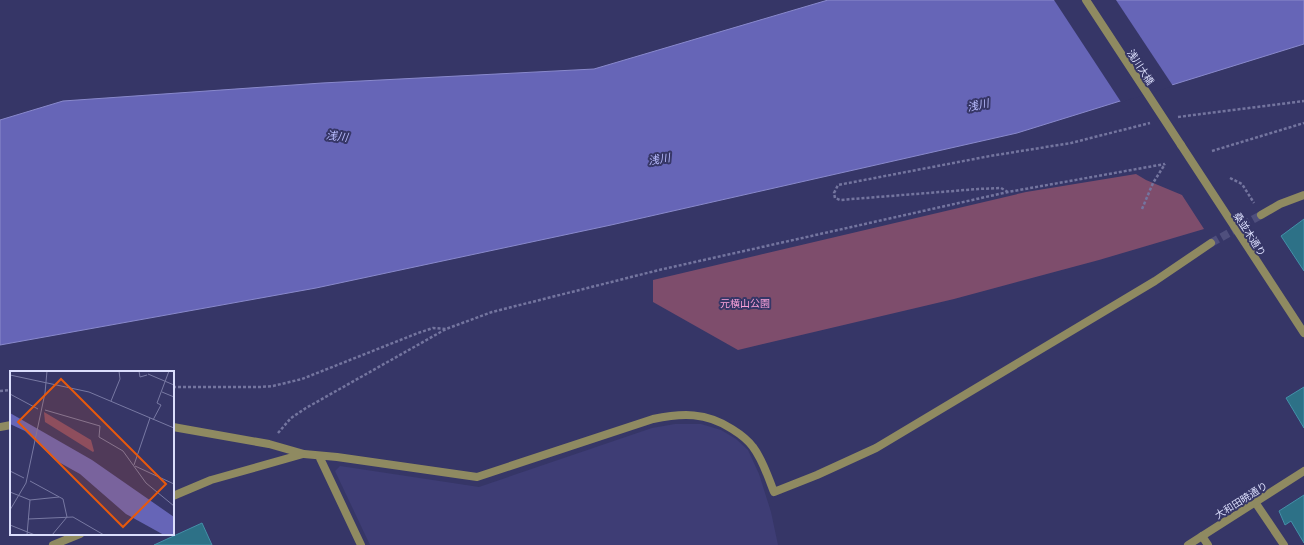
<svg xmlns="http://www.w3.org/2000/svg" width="1304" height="545" viewBox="0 0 1304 545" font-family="'Asap Condensed','Noto Sans JP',sans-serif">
<rect width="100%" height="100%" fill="#363667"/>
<path fill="#3e3d75" d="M 675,424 L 701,424 L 721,430 L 736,439 L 748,450 L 759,474 L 771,512 L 778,545 L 370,545 L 335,471 L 340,466 L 479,487 L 652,428 Z"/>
<path fill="#7e4d6c" d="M 1136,174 L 1146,180 L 1182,195 L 1204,229 L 1099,260 L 954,299 L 738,350 L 653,302 L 653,280 L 1026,192 Z"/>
<path fill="#6665b7" stroke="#8989cc" d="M 828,0 L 1304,0 L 1304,44 L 1017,133 L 611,225 L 316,288 L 0,345 L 0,120 L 63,101 L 322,83 L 594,69 Z"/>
<path fill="#363667" d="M 1054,0 L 1116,0 L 1173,86 L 1121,102 Z"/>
<path fill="#2d7187" stroke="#4490a9" d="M 1304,219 L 1304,271 L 1281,236 Z
M 1304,387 L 1304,428 L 1286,398 Z
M 1304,495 L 1304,543 L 1291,521 L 1285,525 L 1279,511 Z
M 202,523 L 212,545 L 154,545 Z"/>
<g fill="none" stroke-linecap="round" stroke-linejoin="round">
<path stroke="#4f4f7d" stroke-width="8" stroke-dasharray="8 4" stroke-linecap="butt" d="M 1211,243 L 1261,215"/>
<path stroke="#74759f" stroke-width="2.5" stroke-dasharray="3 2" stroke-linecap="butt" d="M 1178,117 L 1304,101
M 1212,151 L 1304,123
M 1230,178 L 1242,184 L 1254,203
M 1008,192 L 1001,188 L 978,189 L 840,200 L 835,198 L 834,193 L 838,185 L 990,156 L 1071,143 L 1150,123
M 1142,209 L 1153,183 L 1165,164
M 173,387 L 260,387 L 273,386 L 302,379 L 418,333 L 433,328 L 446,329
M 0,391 L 11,390
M 278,433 L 291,418 L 306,408 L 446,329 L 492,312 L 659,270 L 1008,192 L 1165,164"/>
<path stroke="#8f8a61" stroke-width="8" d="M 1255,502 L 1284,545
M 1202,536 L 1208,545"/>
<path stroke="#8f8a61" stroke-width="8" d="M 1261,215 L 1280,204 L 1304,195
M 0,427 L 11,425
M 173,427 L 269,444 L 304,454 L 337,457 L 477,477 L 653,419 C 682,413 706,412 732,429 C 740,434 748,440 753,447 C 763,460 768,477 774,492 L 817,475 L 876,448 L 1155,281 L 1211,243
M 319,456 L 361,545
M 173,496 L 211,480 L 303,454
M 53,545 L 80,534"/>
<path stroke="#8f8a61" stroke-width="8" d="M 1181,145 L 1304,333
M 1188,545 L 1304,471"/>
<path stroke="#8f8a61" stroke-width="8" d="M 1086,0 L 1181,145"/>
</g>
<g text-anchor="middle" stroke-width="4" stroke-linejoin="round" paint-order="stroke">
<g font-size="10" fill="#dbdefc" stroke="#363667">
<text transform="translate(1141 67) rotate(57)" y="4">浅川大橋</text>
<text transform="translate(1250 234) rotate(57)" y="4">桑並木通り</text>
<text transform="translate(1241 500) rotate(-32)" y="4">大和田暁通り</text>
</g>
<g font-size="10" fill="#f8a0d8" stroke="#363667">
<text x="745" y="307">元横山公園</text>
</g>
<g font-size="11" font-style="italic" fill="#b6b9fb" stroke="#363667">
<text transform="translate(978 105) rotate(-12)" y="4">浅川</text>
<text transform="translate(337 136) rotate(7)" y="4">浅川</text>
<text transform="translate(659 159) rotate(-9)" y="4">浅川</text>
</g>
</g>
<g transform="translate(10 371)">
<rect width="164" height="164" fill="#363667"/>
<path d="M 34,41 L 81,69 L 84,80 L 83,81 L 35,51 Z" fill="#7e4d6c"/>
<path d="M 0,42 L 82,89 L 164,146 L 164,164 L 154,164 L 116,143 L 70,103 L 45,89 L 15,60 L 0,53 Z" fill="#6665b7"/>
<path fill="none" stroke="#7879a3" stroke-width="1" d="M 129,0 L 130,6 L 137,4M 138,3 L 164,14M 0,4 L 79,21 L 164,57M 152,21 L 164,26M 0,23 L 28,38M 101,30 L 110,8 L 109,0M 35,39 L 90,55 L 89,66 L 113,80 L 136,112 L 164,135M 143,49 L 151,34 L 147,32 L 159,0M 124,94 L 140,47M 125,95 L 164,113M 0,100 L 14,107M 20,110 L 53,128 L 57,146 L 42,164M 0,121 L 20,129 L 49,126M 0,139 L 16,112 L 35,22 L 37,0M 18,148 L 63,146 L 94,164M 0,154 L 25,164M 17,164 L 20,129"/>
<path fill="#e8590c" fill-opacity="0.15" stroke="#e8590c" stroke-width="2" d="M 51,8 L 156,113 L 113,156 L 8,51 Z"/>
<rect width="164" height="164" fill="none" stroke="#dbdefc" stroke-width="2"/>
</g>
</svg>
